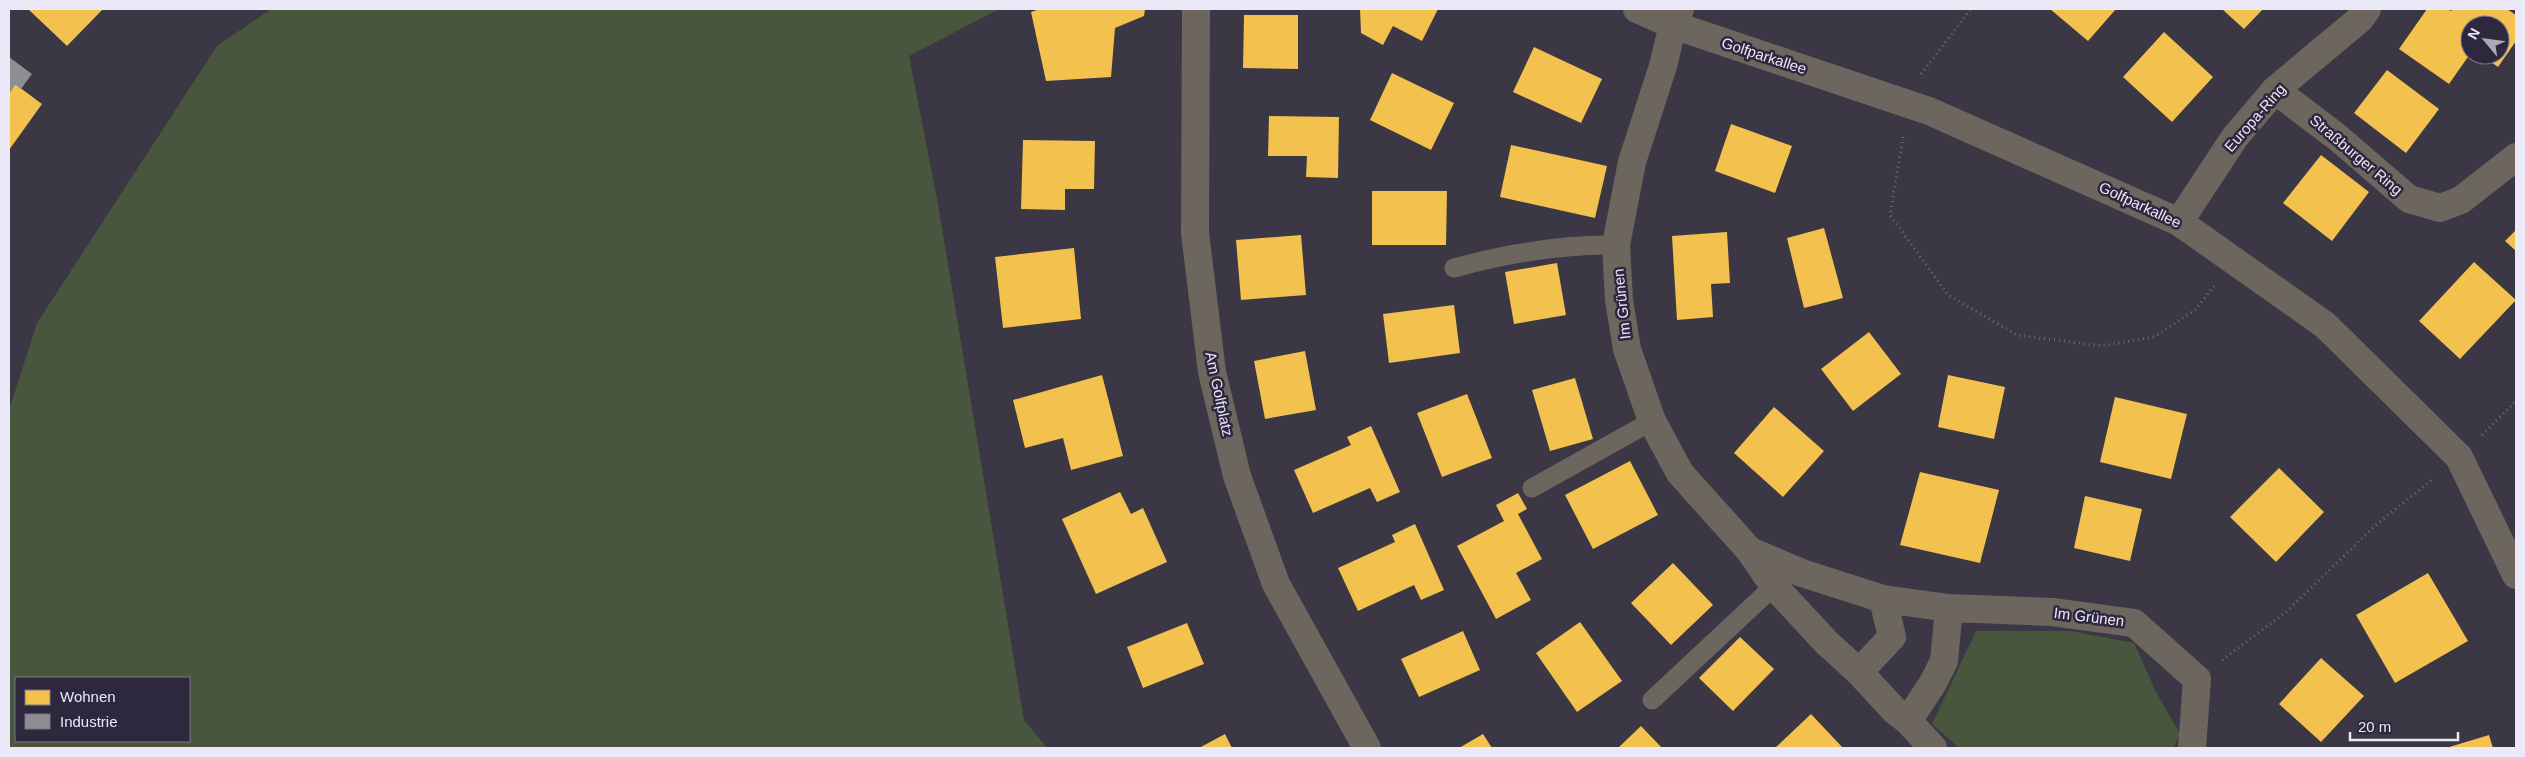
<svg xmlns="http://www.w3.org/2000/svg" width="2525" height="757" viewBox="0 0 2525 757" font-family="Helvetica,sans-serif">
<rect width="100%" height="100%" fill="#3b3744"/>
<path fill="#48563e" fill-rule="evenodd" d="M 271,9 L 999,9 L 909,56 L 938,204 L 1024,720 L 1047,748 L 9,748 L 9,410 L 37,323 L 217,46 ZM 16,678 L 189,678 L 189,741 L 16,741 Z
M 1976,631 L 2071,631 L 2134,643 L 2156,692 L 2180,734 L 2173,748 L 1959,748 L 1932,724 Z"/>
<path fill="#f2c14e" d="M 28,9 L 103,9 L 67,46 Z
M 1040,9 L 1145,9 L 1144,16 L 1115,28 L 1111,77 L 1046,81 L 1031,12 Z
M 1360,9 L 1438,9 L 1422,41 L 1393,26 L 1383,45 L 1361,33 Z
M 2050,9 L 2116,9 L 2088,41 Z
M 2222,9 L 2263,9 L 2244,29 Z
M 2427,9 L 2447,9 L 2451,11 L 2453,9 L 2507,9 L 2516,15 L 2516,41 L 2498,67 L 2481,55 L 2500,55 L 2500,25 L 2470,25 L 2470,54 L 2449,84 L 2399,49 Z
M 1244,15 L 1298,15 L 1298,69 L 1243,68 Z
M 2164,32 L 2213,77 L 2172,122 L 2123,77 Z
M 1534,47 L 1602,79 L 1581,123 L 1513,92 Z
M 2387,70 L 2439,109 L 2406,153 L 2354,113 Z
M 1392,73 L 1454,103 L 1431,150 L 1370,120 Z
M 15,84 L 42,104 L 9,150 L 9,94 Z
M 1269,116 L 1339,117 L 1338,178 L 1306,177 L 1307,156 L 1268,156 Z
M 1731,124 L 1792,146 L 1775,193 L 1715,171 Z
M 1023,140 L 1095,141 L 1094,189 L 1065,189 L 1065,210 L 1021,209 Z
M 1511,145 L 1607,166 L 1595,218 L 1500,197 Z
M 2321,155 L 2369,192 L 2332,241 L 2283,203 Z
M 1372,191 L 1447,191 L 1446,245 L 1372,245 Z
M 1824,228 L 1843,298 L 1804,308 L 1787,238 Z
M 2516,230 L 2516,251 L 2505,241 Z
M 1727,232 L 1730,283 L 1711,284 L 1713,317 L 1677,320 L 1672,236 Z
M 1301,235 L 1306,295 L 1241,300 L 1236,240 Z
M 1074,248 L 1081,319 L 1003,328 L 995,257 Z
M 2474,262 L 2516,300 L 2460,359 L 2419,321 Z
M 1557,263 L 1566,315 L 1514,324 L 1505,272 Z
M 1454,305 L 1460,353 L 1389,363 L 1383,314 Z
M 1869,332 L 1901,374 L 1853,411 L 1821,369 Z
M 1305,351 L 1316,410 L 1265,419 L 1254,361 Z
M 1102,375 L 1123,456 L 1071,470 L 1063,438 L 1025,448 L 1013,400 Z
M 1948,375 L 2005,387 L 1994,439 L 1938,427 Z
M 1575,378 L 1593,439 L 1550,451 L 1532,390 Z
M 1467,394 L 1492,458 L 1442,477 L 1417,413 Z
M 2115,397 L 2187,414 L 2171,479 L 2100,462 Z
M 1774,407 L 1824,451 L 1783,497 L 1734,453 Z
M 1371,426 L 1400,492 L 1377,502 L 1370,488 L 1313,513 L 1294,470 L 1351,445 L 1347,437 Z
M 1630,461 L 1658,515 L 1593,549 L 1565,495 Z
M 2279,468 L 2324,512 L 2276,562 L 2230,517 Z
M 1920,472 L 1999,490 L 1980,563 L 1900,545 Z
M 1120,492 L 1131,514 L 1143,508 L 1167,562 L 1096,594 L 1062,519 Z
M 1518,493 L 1527,509 L 1518,514 L 1542,559 L 1516,573 L 1531,600 L 1496,619 L 1457,546 L 1504,521 L 1496,505 Z
M 2085,496 L 2142,509 L 2130,561 L 2074,548 Z
M 1415,524 L 1444,590 L 1421,600 L 1414,585 L 1358,611 L 1338,568 L 1395,542 L 1392,535 Z
M 1673,563 L 1713,605 L 1671,645 L 1631,603 Z
M 2428,573 L 2468,641 L 2395,683 L 2356,615 Z
M 1580,622 L 1622,681 L 1577,712 L 1536,653 Z
M 1187,623 L 1204,664 L 1143,688 L 1127,647 Z
M 1463,631 L 1480,670 L 1419,697 L 1401,659 Z
M 1740,637 L 1774,669 L 1733,711 L 1699,678 Z
M 2321,658 L 2364,696 L 2321,742 L 2279,704 Z
M 1811,714 L 1843,748 L 1775,748 Z
M 1641,726 L 1662,748 L 1618,748 Z
M 1225,734 L 1232,748 L 1199,748 Z
M 1483,734 L 1492,748 L 1459,748 Z
M 2489,735 L 2493,748 L 2446,748 Z"/>
<path fill="#8d8d92" d="M 9,57 L 32,74 L 21,89 L 15,84 L 9,94 Z"/>
<g fill="none" stroke-linecap="round" stroke-linejoin="round">
<path stroke="#716d6b" stroke-width="3" stroke-dasharray="1 4" stroke-linecap="butt" d="M 1921,74 L 1971,9
M 1903,137 L 1890,215 L 1948,295 L 2017,335 L 2101,346 L 2154,337 L 2195,310 L 2215,285
M 2482,435 L 2516,401
M 2222,660 L 2286,612 L 2377,524 L 2433,479"/>
<path stroke="#6c665e" stroke-width="19" d="M 1454,268 C 1506,254 1561,244 1616,245
M 1532,488 L 1652,421
M 1652,700 L 1774,586"/>
<path stroke="#6c665e" stroke-width="28" d="M 1196,9 L 1195,233 L 1212,372 L 1237,476 L 1276,584 L 1367,748
M 1637,9 L 1673,25 L 1929,111 L 2179,222 L 2325,325 L 2459,457 L 2516,575
M 1680,9 L 1673,25 L 1663,66 L 1632,162 L 1616,245 L 1619,300 L 1627,349 L 1652,421 L 1680,473 L 1750,551 L 1774,586 L 1827,643 L 1859,672 L 1895,711 L 1908,721 L 1933,748
M 2275,90 L 2337,137 L 2409,199 L 2440,208 L 2461,200 L 2516,157
M 2179,222 L 2235,137 L 2275,90 L 2360,19 L 2367,9
M 1750,551 L 1802,573 L 1883,599 L 1892,637 L 1859,672
M 1883,599 L 1949,608
M 1908,721 L 1933,683 L 1944,661 L 1949,608 L 2052,612 L 2134,623 L 2197,679 L 2192,748"/>
</g>
<g text-anchor="middle" stroke-width="5" stroke-linejoin="round" paint-order="stroke">
<g font-size="15" fill="#ebe8f7" stroke="#2e283e">
<text transform="translate(1764 56) rotate(18)" y="5">Golfparkallee</text>
<text transform="translate(2255 118) rotate(-49)" y="5">Europa-Ring</text>
<text transform="translate(2356 155) rotate(40)" y="5">Straßburger Ring</text>
<text transform="translate(2140 205) rotate(25)" y="5">Golfparkallee</text>
<text transform="translate(1622 304) rotate(-96)" y="5">Im Grünen</text>
<text transform="translate(1219 394) rotate(78)" y="5">Am Golfplatz</text>
<text transform="translate(2089 617) rotate(7)" y="5">Im Grünen</text>
</g>
</g>
<rect width="2525" height="757" fill="none" stroke="#ebe8f7" stroke-width="20"/>
<rect x="15" y="677" width="175" height="65" fill="#2e283e" stroke="#7a7588"/>
<rect x="25" y="690" width="25" height="15" fill="#f2c14e" stroke="#7a7588"/>
<text x="60" y="702" font-size="15" fill="#ebe8f7">Wohnen</text>
<rect x="25" y="714" width="25" height="15" fill="#8d8d92" stroke="#7a7588"/>
<text x="60" y="727" font-size="15" fill="#ebe8f7">Industrie</text>
<g transform="translate(2485 40) rotate(299)"><circle r="24" fill="#2e283e" stroke="#7a7588"/>
<path d="M0-4L9 19L0 12L-9 19Z" fill="#adaab8"/>
<text y="-8" font-size="14" font-weight="bold" text-anchor="middle" fill="#ebe8f7">N</text>
</g>
<path d="M2350 732v8h108v-8" fill="none" stroke="#ebe8f7" stroke-width="2.5"/>
<text x="2358" y="732" font-size="15" fill="#ebe8f7" stroke="#2e283e" stroke-width="4" paint-order="stroke">20 m</text>
</svg>
